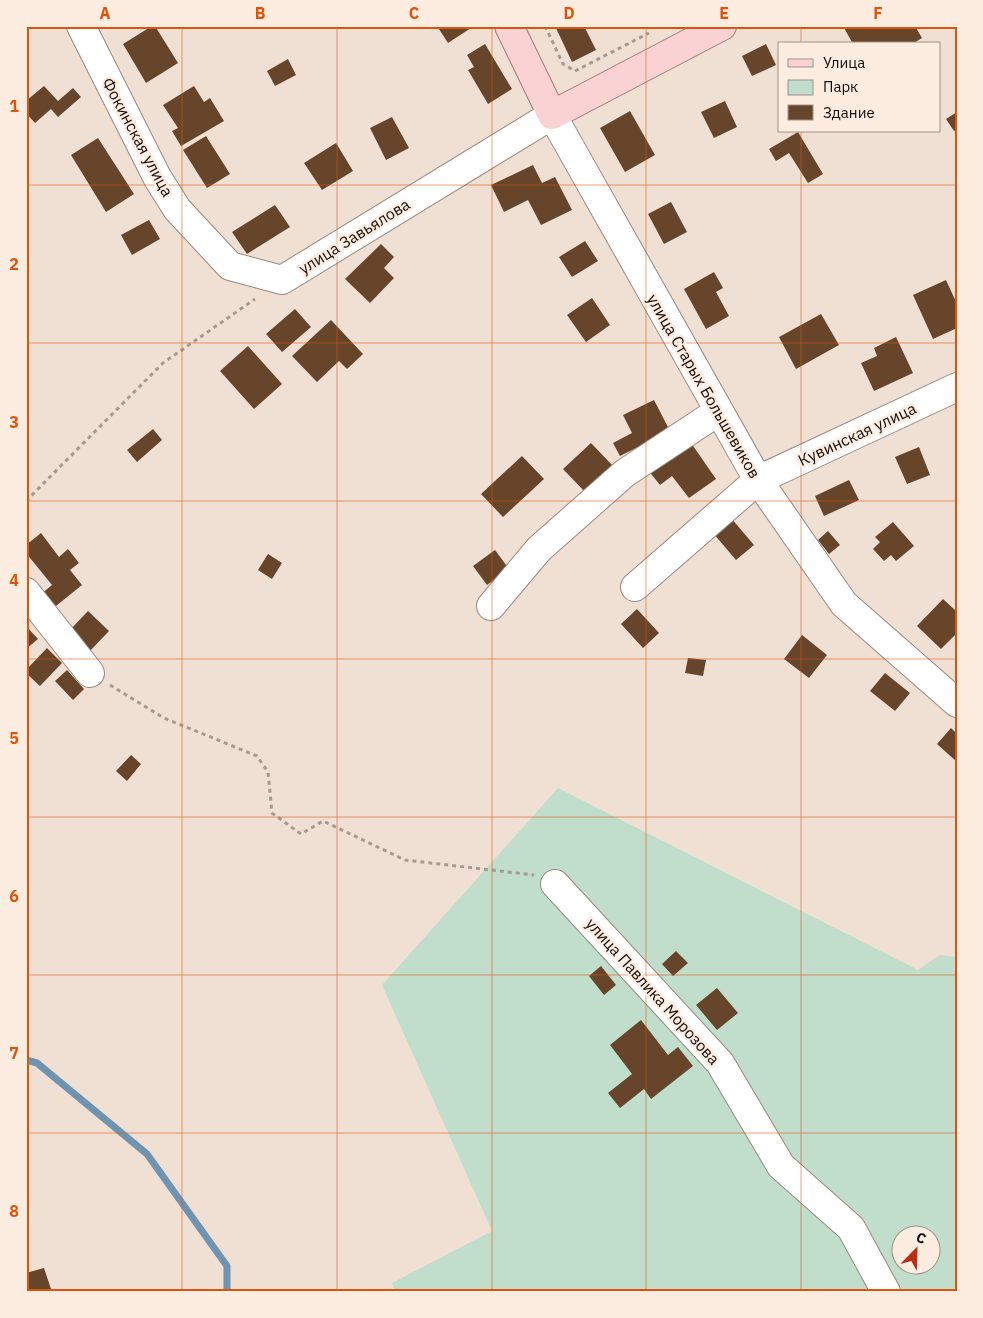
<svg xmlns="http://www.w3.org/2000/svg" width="983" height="1318" viewBox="0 0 983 1318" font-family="'IBM Plex Sans',sans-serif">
<rect width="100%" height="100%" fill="#f0dfd3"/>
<path fill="#c1ddcb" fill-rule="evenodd" d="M 558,788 L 918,970 L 940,955 L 957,957 L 957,1292 L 395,1292 L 392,1283 L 492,1231 L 382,985 ZM 900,1236 L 930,1236 L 930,1266 L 900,1266 Z"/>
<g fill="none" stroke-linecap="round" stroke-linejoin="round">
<path stroke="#6f94b1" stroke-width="7" d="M 26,1060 L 37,1063 L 147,1154 L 227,1266 L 227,1292"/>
</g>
<path fill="#67452b" d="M 152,26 L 155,26 L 178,63 L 146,83 L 123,44 Z
M 437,26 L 474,26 L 448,43 Z
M 555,26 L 584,26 L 596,50 L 572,62 Z
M 843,26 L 915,26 L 922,38 L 912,44 L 853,44 Z
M 485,44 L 512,89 L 488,104 L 468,70 L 474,67 L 467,55 Z
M 766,44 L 776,65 L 752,76 L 742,56 Z
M 288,59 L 296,75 L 275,86 L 267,71 Z
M 44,86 L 58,101 L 73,88 L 81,97 L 58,117 L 51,109 L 35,123 L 26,113 L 26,101 Z
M 194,86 L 204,102 L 210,98 L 224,121 L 181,146 L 172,131 L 178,128 L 163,105 Z
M 725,101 L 737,127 L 714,138 L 701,112 Z
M 630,111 L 655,155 L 625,172 L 600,128 Z
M 957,112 L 957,129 L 954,131 L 946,119 Z
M 392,117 L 409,148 L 386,160 L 370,128 Z
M 798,132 L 823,174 L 808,183 L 789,153 L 776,161 L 769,149 Z
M 206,136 L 230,174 L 207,188 L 183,150 Z
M 98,138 L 134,194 L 106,212 L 71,155 Z
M 336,143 L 353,171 L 322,190 L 304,163 Z
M 533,165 L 542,183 L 555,177 L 572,210 L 541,225 L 528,200 L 504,212 L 491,185 Z
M 671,202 L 687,232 L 664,244 L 648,214 Z
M 275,205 L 290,227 L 247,254 L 232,232 Z
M 149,220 L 160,239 L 132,255 L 121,235 Z
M 585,241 L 598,261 L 572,277 L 559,257 Z
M 381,244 L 394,257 L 384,268 L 394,278 L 370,303 L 345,279 Z
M 714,272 L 723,288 L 716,292 L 729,316 L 706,329 L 684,289 Z
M 946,280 L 957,304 L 957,328 L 933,339 L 913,295 Z
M 592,298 L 610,325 L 586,342 L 567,315 Z
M 295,309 L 311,327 L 282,352 L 266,334 Z
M 821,314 L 839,345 L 796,369 L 779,337 Z
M 331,320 L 363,354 L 347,369 L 339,361 L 317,382 L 292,356 Z
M 896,337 L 913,373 L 874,391 L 861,363 L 877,356 L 874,348 Z
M 248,346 L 282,384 L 254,409 L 220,371 Z
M 654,400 L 670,431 L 620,456 L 613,443 L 632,433 L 623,415 Z
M 153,429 L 162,440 L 137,462 L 127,450 Z
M 689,440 L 716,479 L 689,498 L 672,476 L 660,485 L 648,470 Z
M 591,443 L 613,466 L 585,492 L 563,469 Z
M 919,447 L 930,475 L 907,484 L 895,457 Z
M 522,456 L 544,479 L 503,517 L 481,494 Z
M 849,480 L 859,500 L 824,516 L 815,496 Z
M 731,518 L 754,545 L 736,560 L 713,533 Z
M 893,522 L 914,546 L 896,561 L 891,555 L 884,561 L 873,549 L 880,542 L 875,537 Z
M 828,531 L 840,545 L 829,554 L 818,540 Z
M 41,533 L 59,557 L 68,549 L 79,563 L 70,570 L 82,585 L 51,610 L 40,595 L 52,585 L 26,553 L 26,545 Z
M 495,550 L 509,569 L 487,585 L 473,566 Z
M 268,554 L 282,563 L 272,579 L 258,570 Z
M 943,599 L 957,612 L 957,633 L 941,649 L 917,626 Z
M 637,609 L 659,633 L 643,648 L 621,624 Z
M 88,611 L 109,631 L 89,652 L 68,632 Z
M 26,626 L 38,639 L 26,649 Z
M 802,635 L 827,655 L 809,678 L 784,659 Z
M 47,648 L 62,663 L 40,686 L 26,673 L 26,670 Z
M 688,658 L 706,660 L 703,676 L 685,673 Z
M 67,670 L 84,689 L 73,700 L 55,681 Z
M 885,673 L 910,693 L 895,711 L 870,691 Z
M 951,728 L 957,734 L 957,762 L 937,744 Z
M 131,755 L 141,764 L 127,781 L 116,771 Z
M 676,951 L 688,963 L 673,976 L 662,964 Z
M 601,966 L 616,985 L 604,995 L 589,976 Z
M 717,988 L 738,1013 L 717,1030 L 696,1005 Z
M 641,1020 L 668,1055 L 678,1047 L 693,1066 L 651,1099 L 644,1089 L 620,1108 L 608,1093 L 632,1074 L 610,1045 Z
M 44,1268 L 52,1292 L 26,1292 L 26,1273 Z"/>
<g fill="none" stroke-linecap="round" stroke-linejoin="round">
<defs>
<path id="minor" d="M 81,26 L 157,177 L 177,209 L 230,266 L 282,280 L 552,115 L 758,480 L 844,604 L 957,703
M 635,587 L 758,480 L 957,387
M 26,592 L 90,673
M 491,606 L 539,549 L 625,473 L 719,411
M 555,884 L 720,1063 L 781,1166 L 851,1228 L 886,1292"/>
<path id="major" d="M 509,26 L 552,115 L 722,26"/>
</defs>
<use href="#minor" stroke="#99897f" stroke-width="30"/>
<use href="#major" stroke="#a87979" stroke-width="30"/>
<path stroke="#a79a90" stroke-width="3" stroke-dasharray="4 4" stroke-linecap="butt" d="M 545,26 L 563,64 L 575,71 L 649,33
M 26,501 L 163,363 L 255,299
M 110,685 L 164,718 L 257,756 L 268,772 L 272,813 L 301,834 L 323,821 L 405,860 L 534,875"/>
<use href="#minor" stroke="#fff" stroke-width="28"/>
<use href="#major" stroke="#fbd2d3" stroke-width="28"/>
</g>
<path fill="none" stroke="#dd550c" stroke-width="1" stroke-opacity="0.55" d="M 182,26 L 182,1292M 337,26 L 337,1292M 492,26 L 492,1292M 646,26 L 646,1292M 801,26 L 801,44M 801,131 L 801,1292M 26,185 L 957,185M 26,343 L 957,343M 26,501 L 957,501M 26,659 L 957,659M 26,817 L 957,817M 26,975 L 957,975M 26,1133 L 957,1133"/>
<g text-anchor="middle" stroke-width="5" stroke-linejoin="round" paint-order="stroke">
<g font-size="16" fill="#120c08" stroke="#fdece0">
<text transform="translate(138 137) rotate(62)" y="6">Фокинская улица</text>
<text transform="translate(354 236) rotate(-32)" y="6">улица Завьялова</text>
<text transform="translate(704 386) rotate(60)" y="6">улица Старых Большевиков</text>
<text transform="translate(857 434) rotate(-25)" y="6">Кувинская улица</text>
<text transform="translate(653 991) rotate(48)" y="6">улица Павлика Морозова</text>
</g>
</g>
<rect width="983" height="1318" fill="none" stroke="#fdece0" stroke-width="55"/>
<rect x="778" y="42" width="162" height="90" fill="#fdece0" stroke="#9f928a"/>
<rect x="788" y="59" width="25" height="8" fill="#fbd2d3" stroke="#9f928a"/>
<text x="823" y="68" font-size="15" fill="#120c08">Улица</text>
<rect x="788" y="80" width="25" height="15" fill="#c1ddcb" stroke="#9f928a"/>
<text x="823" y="92" font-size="15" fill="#120c08">Парк</text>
<rect x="788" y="105" width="25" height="15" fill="#67452b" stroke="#9f928a"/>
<text x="823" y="118" font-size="15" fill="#120c08">Здание</text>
<g transform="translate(916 1250) rotate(23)"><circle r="24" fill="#fdece0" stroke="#9f928a"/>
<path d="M0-4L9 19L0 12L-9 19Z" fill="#ba2e13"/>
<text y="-8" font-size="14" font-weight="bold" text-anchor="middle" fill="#120c08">С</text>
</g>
<rect x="28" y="28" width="928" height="1262" fill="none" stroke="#dd550c" stroke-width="2"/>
<g font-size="16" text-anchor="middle" font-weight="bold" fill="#dd550c">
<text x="105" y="19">A</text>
<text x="260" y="19">B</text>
<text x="414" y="19">C</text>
<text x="569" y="19">D</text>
<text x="724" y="19">E</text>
<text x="878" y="19">F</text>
<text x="14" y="112">1</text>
<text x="14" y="270">2</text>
<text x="14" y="428">3</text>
<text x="14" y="586">4</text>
<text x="14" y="744">5</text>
<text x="14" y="902">6</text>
<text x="14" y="1059">7</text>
<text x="14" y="1217">8</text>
</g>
</svg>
